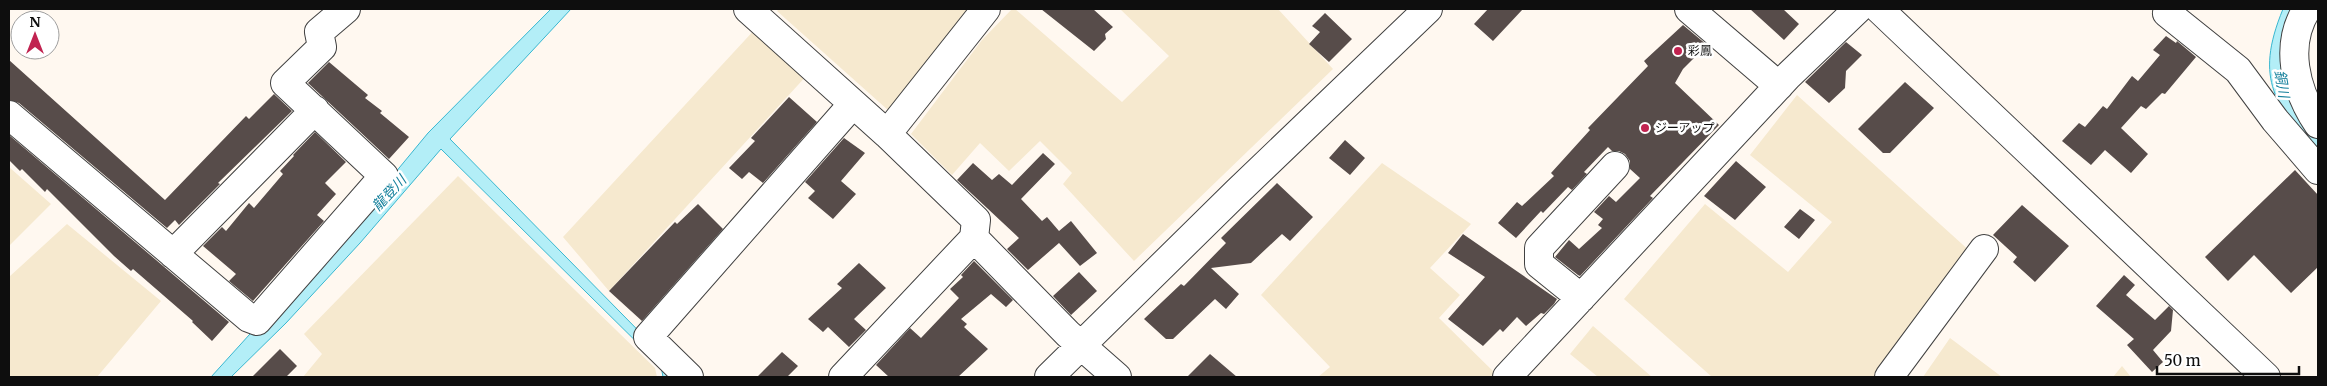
<svg xmlns="http://www.w3.org/2000/svg" width="2327" height="386" viewBox="0 0 2327 386" font-family="Merriweather,'Noto Sans JP',serif">
<rect width="100%" height="100%" fill="#fff8f0"/>
<path fill="#f6e9cf" d="M 779,9 L 970,9 L 889,111 L 777,11 Z
M 1012,9 L 1015,9 L 1122,102 L 1169,56 L 1120,9 L 1278,9 L 1333,69 L 1134,261 L 1063,184 L 1072,173 L 1040,141 L 1009,171 L 980,143 L 952,175 L 911,134 L 982,40 Z
M 757,27 L 809,73 L 609,291 L 563,237 Z
M 1797,95 L 1972,253 L 1877,377 L 1712,377 L 1624,299 L 1705,204 L 1788,272 L 1832,222 L 1750,155 Z
M 1382,163 L 1471,224 L 1430,268 L 1460,295 L 1439,318 L 1498,376 L 1497,377 L 1318,377 L 1330,367 L 1261,295 Z
M 9,167 L 51,204 L 9,246 Z
M 458,176 L 655,368 L 657,377 L 303,377 L 322,354 L 304,334 Z
M 67,224 L 161,301 L 97,377 L 9,377 L 9,277 Z
M 1593,326 L 1652,377 L 1598,377 L 1570,354 Z
M 1950,338 L 2002,377 L 1923,377 Z
M 2122,366 L 2131,377 L 2113,377 Z"/>
<path fill="#b3eef7" stroke="#39b7d0" d="M 551,9 L 571,9 L 450,139 L 678,371 L 677,377 L 663,377 L 661,366 L 441,149 L 360,243 L 286,323 L 231,377 L 211,377 L 385,185 L 428,133 Z
M 2283,9 L 2303,9 L 2312,132 L 2318,138 L 2318,162 C 2277,103 2253,82 2283,9 Z"/>
<path fill="#574c4a" d="M 1041,9 L 1093,9 L 1113,27 L 1105,34 L 1106,39 L 1094,51 Z
M 1488,9 L 1523,9 L 1493,41 L 1474,24 Z
M 1750,9 L 1783,9 L 1799,24 L 1784,40 Z
M 1325,13 L 1352,39 L 1329,62 L 1309,44 L 1320,32 L 1312,26 Z
M 1683,25 L 1707,45 L 1683,69 L 1675,83 L 1719,125 L 1650,196 L 1653,198 L 1580,276 L 1578,275 L 1555,257 L 1569,240 L 1579,249 L 1602,228 L 1598,225 L 1603,219 L 1594,212 L 1609,196 L 1616,202 L 1640,178 L 1630,169 L 1630,161 L 1625,154 L 1619,151 L 1612,151 L 1608,147 L 1584,172 L 1587,174 L 1572,190 L 1568,187 L 1543,213 L 1541,211 L 1516,238 L 1498,223 L 1517,202 L 1522,206 L 1554,176 L 1551,173 L 1590,130 L 1588,128 L 1648,66 L 1644,61 Z
M 2166,36 L 2176,43 L 2177,41 L 2196,57 L 2165,94 L 2162,93 L 2146,109 L 2141,106 L 2121,128 L 2148,154 L 2131,173 L 2105,150 L 2091,165 L 2062,141 L 2079,123 L 2085,127 L 2103,106 L 2107,109 L 2132,76 L 2138,81 L 2160,55 L 2153,50 Z
M 1846,42 L 1862,55 L 1846,71 L 1845,88 L 1829,103 L 1805,82 Z
M 9,60 L 165,200 L 246,116 L 249,119 L 274,94 L 292,111 L 218,183 L 220,184 L 179,225 L 175,220 L 167,228 L 19,103 L 9,100 Z
M 329,62 L 368,95 L 365,98 L 382,111 L 380,113 L 409,137 L 389,159 L 308,83 Z
M 1905,82 L 1934,108 L 1890,153 L 1883,153 L 1858,129 Z
M 789,97 L 817,122 L 763,183 L 749,172 L 742,179 L 729,168 L 755,141 L 751,138 Z
M 315,132 L 346,162 L 325,183 L 336,194 L 317,215 L 324,221 L 253,301 L 229,281 L 236,274 L 203,246 L 222,227 L 226,231 L 249,203 L 254,208 L 283,174 L 280,171 L 294,156 L 293,155 Z
M 9,135 L 229,322 L 212,341 L 192,322 L 193,321 L 133,269 L 131,271 L 114,256 L 47,189 L 45,192 L 22,169 L 20,171 L 9,160 Z
M 844,138 L 865,153 L 841,181 L 856,194 L 833,219 L 808,198 L 815,191 L 805,182 Z
M 1345,140 L 1365,158 L 1350,175 L 1329,158 Z
M 1043,153 L 1055,164 L 1021,199 L 1042,221 L 1047,217 L 1059,231 L 1071,221 L 1097,253 L 1080,266 L 1059,243 L 1028,270 L 1007,249 L 1019,238 L 957,180 L 973,163 L 992,180 L 999,174 L 1012,185 Z
M 1736,161 L 1766,187 L 1735,220 L 1704,196 Z
M 2295,170 L 2318,195 L 2318,267 L 2291,293 L 2254,255 L 2228,281 L 2205,257 Z
M 1277,183 L 1313,217 L 1290,241 L 1282,234 L 1251,263 L 1211,268 L 1239,294 L 1226,309 L 1215,299 L 1173,339 L 1166,339 L 1144,319 L 1181,284 L 1184,286 L 1226,243 L 1221,238 Z
M 698,204 L 723,229 L 642,321 L 609,291 L 675,222 L 677,224 Z
M 2022,205 L 2069,246 L 2035,282 L 2013,262 L 2017,257 L 1993,235 Z
M 1800,209 L 1815,220 L 1799,239 L 1784,227 Z
M 1463,234 L 1554,297 L 1557,299 L 1554,304 L 1544,314 L 1541,313 L 1526,326 L 1517,317 L 1503,332 L 1500,329 L 1483,346 L 1448,319 L 1485,277 L 1448,253 Z
M 974,261 L 1013,300 L 1006,307 L 991,294 L 961,319 L 967,324 L 964,327 L 988,349 L 958,377 L 889,377 L 876,365 L 910,328 L 921,338 L 959,298 L 950,289 L 963,277 L 961,275 Z
M 859,263 L 886,288 L 854,319 L 866,330 L 849,347 L 828,327 L 823,332 L 808,319 L 842,288 L 837,284 Z
M 1079,272 L 1097,291 L 1071,315 L 1053,296 Z
M 2124,275 L 2135,285 L 2126,295 L 2155,320 L 2169,306 L 2173,310 L 2171,331 L 2153,350 L 2163,362 L 2152,372 L 2127,345 L 2134,339 L 2096,306 Z
M 280,349 L 297,366 L 286,377 L 252,377 Z
M 782,352 L 798,366 L 787,377 L 757,377 Z
M 1210,354 L 1237,377 L 1187,377 Z"/>
<g fill="none" stroke-linecap="round" stroke-linejoin="round">
<defs>
<path id="minor" d="M 748,9 L 887,134 L 976,220 L 974,238 L 843,377
M 1689,9 L 1779,86
M 1879,9 L 2266,377
M 2168,9 L 2167,13 L 2238,70 L 2275,120 L 2318,170
M 2307,9 C 2284,45 2295,90 2318,124
M 9,115 L 249,318 L 257,321 L 384,176 L 285,83 L 322,47 L 319,32 L 346,9
M 887,134 L 986,9
M 974,238 L 1068,334 L 1117,377
M 173,254 L 315,110
M 1581,298 L 1539,264 L 1539,248 L 1615,166
M 689,377 L 648,337 L 852,105
M 1049,377 L 1237,192 L 1428,9
M 1507,377 L 1787,77 L 1858,9
M 1889,377 L 1984,249"/>
</defs>
<use href="#minor" stroke="#414141" stroke-width="30"/>
<use href="#minor" stroke="#fff" stroke-width="28"/>
</g>
<g fill="#c12350" stroke="#fff" stroke-width="2">
<circle cx="1678" cy="51" r="5"/>
<circle cx="1645" cy="128" r="5"/>
</g>
<g text-anchor="middle" stroke-width="5" stroke-linejoin="round" paint-order="stroke">
<g font-size="12" fill="#0e0e0e" stroke="#fff" text-anchor="start">
<text x="1688" y="55">彩鳳</text>
<text x="1655" y="132">ジーアップ</text>
</g>
<g font-size="14" font-style="italic" fill="#15809c" stroke="#fff">
<text transform="translate(2282 84) rotate(80)" y="5">銅川</text>
<text transform="translate(389 193) rotate(-47)" y="5">龍登川</text>
</g>
</g>
<rect width="2327" height="386" fill="none" stroke="#0e0e0e" stroke-width="20"/>
<g transform="translate(35 35)"><circle r="24" fill="#ffffff" stroke="#9f9f9f"/>
<path d="M0-4L9 19L0 12L-9 19Z" fill="#c12350"/>
<text y="-8" font-size="14" font-weight="bold" text-anchor="middle" fill="#0e0e0e">N</text>
</g>
<path d="M2157 366v8h142v-8" fill="none" stroke="#0e0e0e" stroke-width="2.5"/>
<text x="2164" y="366" font-size="15" fill="#0e0e0e" stroke="#ffffff" stroke-width="4" paint-order="stroke">50 m</text>
</svg>
